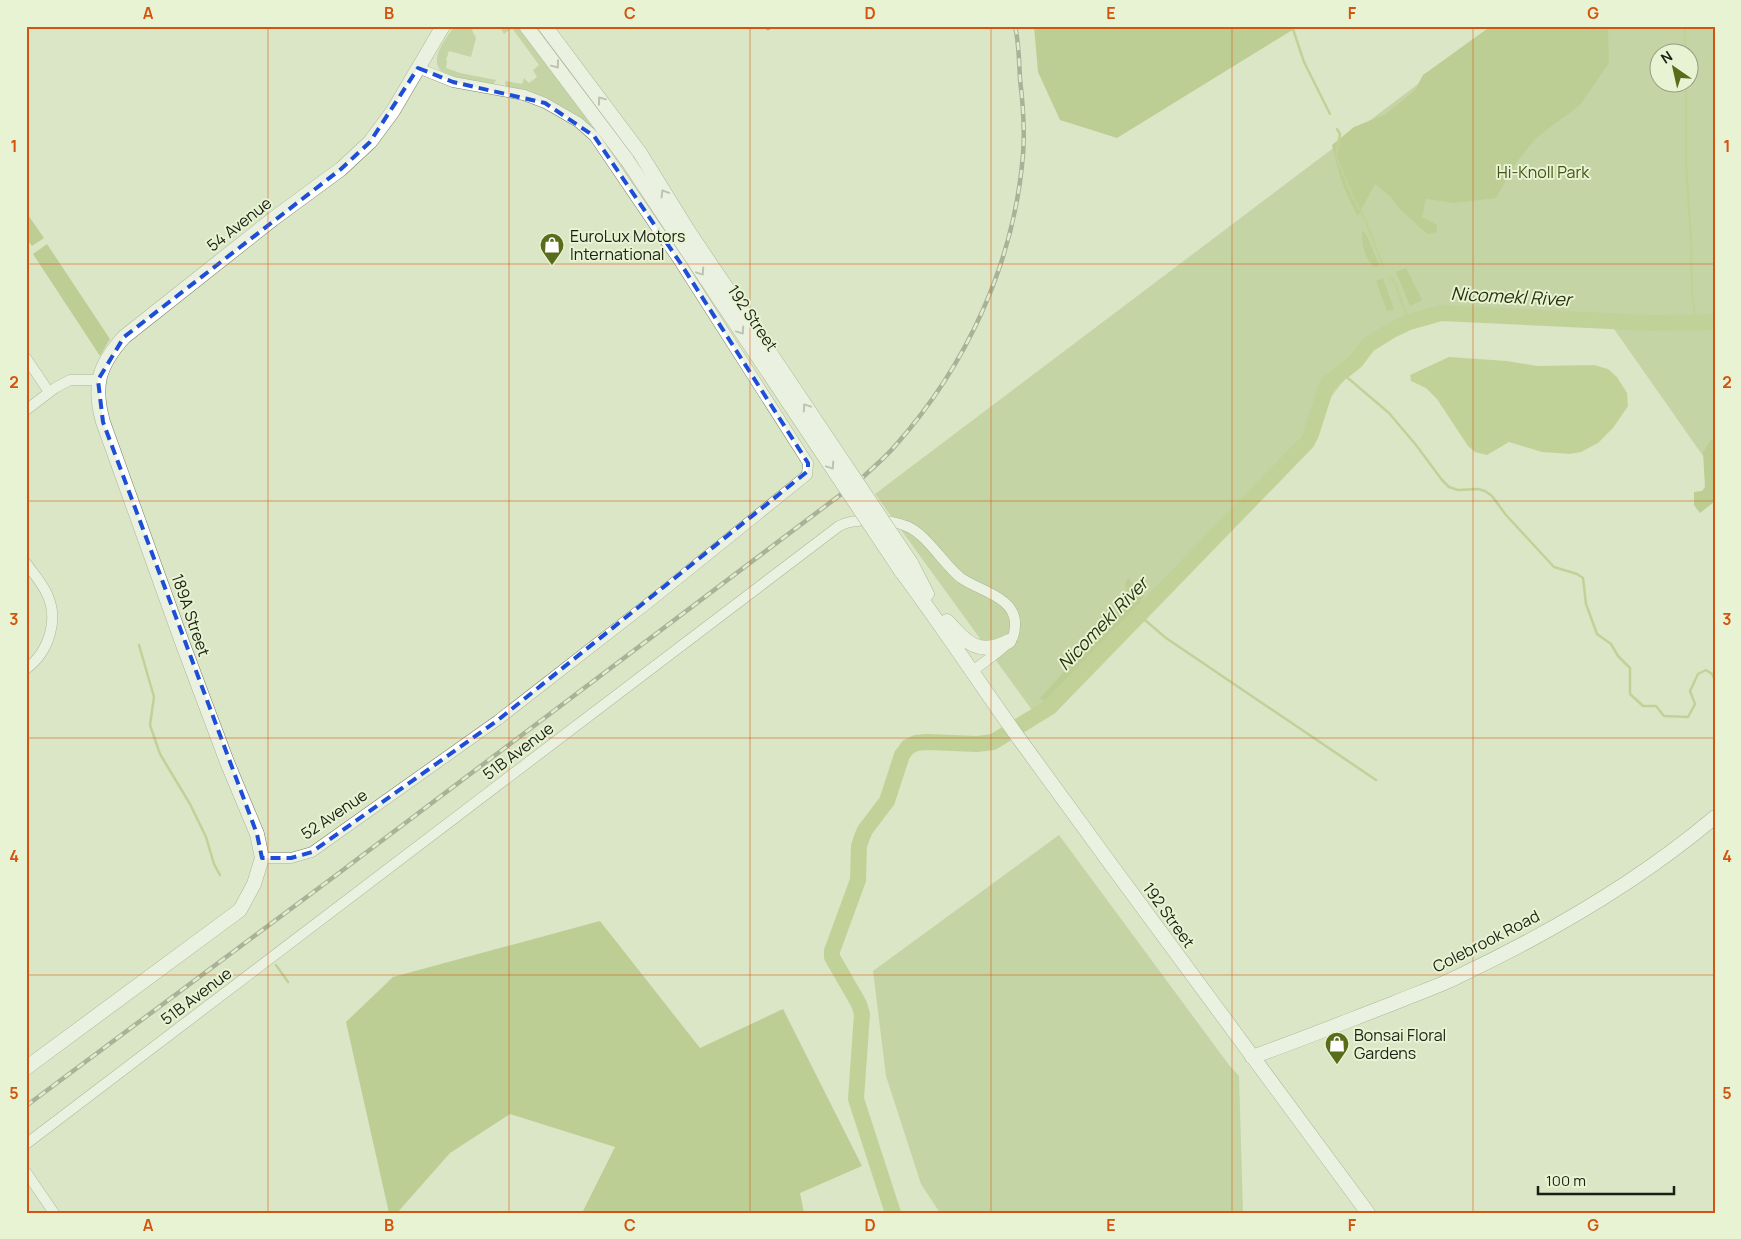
<svg xmlns="http://www.w3.org/2000/svg" width="1741" height="1239" viewBox="0 0 1741 1239" font-family="Manrope,sans-serif">
<rect width="100%" height="100%" fill="#dbe6c6"/>
<path fill="#aabf7b" fill-rule="evenodd" d="M 455,26 L 470,26 L 476,38 L 471,57 L 449,51 L 446,60 L 447,61 L 446,68 L 460,73 L 496,80 L 493,85 C 480,82 455,81 444,73 C 426,62 447,36 455,26 Z
M 503,26 L 517,26 L 595,130 L 506,87 L 505,81 L 522,84 L 524,78 L 529,83 L 537,77 L 533,70 L 539,65 L 512,28 L 504,34 L 501,29 Z
M 1495,26 L 1715,26 L 1715,473 L 1607,319 L 1550,317 L 1444,319 L 1410,326 L 1381,339 L 1363,355 L 1283,460 L 1214,541 L 1149,605 L 1072,687 L 1055,699 L 1032,710 L 875,494 ZM 1658,52 L 1688,52 L 1688,82 L 1658,82 Z
M 1059,835 L 1229,1065 L 1239,1076 L 1243,1213 L 940,1213 L 921,1184 L 886,1076 L 873,971 Z"/>
<path fill="#98b158" d="M 1034,26 L 1299,26 L 1117,138 L 1060,120 L 1038,72 Z
M 1491,26 L 1608,26 L 1609,63 L 1580,105 L 1536,138 L 1516,163 L 1496,198 L 1454,203 L 1426,199 L 1422,217 L 1437,225 L 1437,232 L 1428,234 L 1419,227 L 1399,208 L 1391,197 L 1375,184 L 1358,216 C 1343,190 1339,174 1332,145 L 1354,127 L 1386,114 L 1415,90 L 1423,75 Z
M 26,212 L 44,238 L 32,246 L 26,238 Z
M 1362,231 L 1366,234 L 1380,266 L 1374,267 C 1364,257 1362,245 1362,231 Z
M 47,244 L 110,339 L 100,356 L 33,254 Z
M 1406,268 L 1422,300 L 1410,306 L 1396,272 Z
M 1383,278 L 1394,310 L 1387,311 L 1376,281 Z
M 1711,440 L 1715,441 L 1715,501 L 1700,513 L 1694,505 L 1694,492 L 1702,491 L 1705,487 L 1703,452 Z
M 1128,578 L 1144,596 L 1138,607 L 1046,702 L 1040,698 L 1109,622 L 1128,597 L 1125,584 Z
M 600,921 L 700,1048 L 783,1009 L 862,1166 L 800,1193 L 804,1213 L 582,1213 L 615,1147 L 510,1114 L 450,1153 L 397,1213 L 389,1213 L 346,1022 L 393,977 Z"/>
<path fill="#a1bb61" d="M 1449,357 L 1507,361 L 1537,366 L 1594,365 L 1608,369 L 1617,377 L 1627,393 L 1628,406 L 1613,428 L 1598,443 L 1581,452 L 1570,454 L 1542,452 L 1509,442 L 1487,455 L 1475,452 L 1468,446 L 1437,399 L 1426,388 L 1411,381 L 1410,375 Z"/>
<g fill="none" stroke-linecap="round" stroke-linejoin="round">
<path stroke="#a1bb61" stroke-width="2.5" d="M 1292,26 L 1304,62 L 1330,114
M 1685,26 L 1685,52
M 1686,82 L 1686,164 L 1691,238 L 1692,295 L 1696,323
M 1337,129 L 1340,134 L 1336,157 L 1353,197 L 1366,222 L 1383,266
M 1389,277 L 1395,283 L 1409,322
M 1342,373 L 1389,413 L 1416,445 L 1442,480 L 1449,487 L 1458,490 L 1478,489 L 1485,491 L 1492,496 L 1506,515 L 1554,567 L 1577,574 L 1583,578 L 1586,604 L 1597,634 L 1611,644 L 1618,656 L 1630,668 L 1630,694 L 1643,706 L 1656,706 L 1664,716 L 1688,717 L 1695,704 L 1690,691 L 1698,674 L 1706,670 L 1712,674 L 1715,680
M 1139,615 L 1166,638 L 1376,780
M 139,645 L 154,697 L 150,725 L 160,754 L 190,804 L 206,837 L 214,864 L 220,875
M 276,965 L 288,982"/>
<path stroke="#a1bb61" stroke-width="16" d="M 893,1213 L 856,1099 L 862,1014 L 859,1004 L 832,957 L 832,951 L 858,880 L 859,846 L 862,837 L 865,830 L 887,801 L 902,755 L 908,747 L 916,743 L 927,742 L 977,744 L 993,742 L 1050,707 L 1307,442 L 1311,434 L 1327,384 L 1356,361 L 1368,345 L 1392,330 L 1409,322 L 1441,313 L 1653,323 L 1715,322"/>
<defs>
<path id="street" d="M 26,358 L 49,392
M 26,410 L 55,388 L 70,380 L 98,380
M 26,563 C 33,573 41,582 46,592 C 60,619 49,652 26,669
M 262,858 L 291,858 L 312,852 L 498,720 L 651,601 L 807,475 L 808,463 L 679,261 L 594,136 L 578,122 L 545,103 L 524,95 L 453,82 L 418,68
M 26,1144 L 839,526 C 854,518 890,519 906,526 C 926,533 944,565 961,578 C 979,591 1017,597 1015,626 C 1015,629 1014,634 1013,637 C 1008,645 981,665 972,671
M 26,1172 L 54,1213"/>
<path id="secondary" d="M 526,26 L 627,160 L 714,291
M 545,26 L 640,153 L 689,232 L 724,284
M 911,563 L 927,594
M 901,571 C 943,627 981,686 1023,744 C 1137,901 1252,1057 1368,1213
M 947,621 C 967,643 979,657 1009,641
M 1252,1057 C 1300,1040 1347,1021 1394,1003 C 1415,994 1437,987 1457,977 C 1548,934 1638,882 1715,817
M 26,1068 L 240,910 L 254,884 L 262,858 L 257,834 L 227,762 L 182,642 L 103,422 C 93,386 98,366 124,337 L 273,219 L 341,169 L 370,142 L 393,111 L 443,26"/>
</defs>
<use href="#street" stroke="#757f62" stroke-width="11"/>
<use href="#secondary" stroke="#757f62" stroke-width="15"/>
<use href="#street" stroke="#fff" stroke-width="10"/>
<use href="#secondary" stroke="#fff" stroke-width="14"/>
<defs>
<path id="rail" d="M 768,28 L 772,26
M 26,1106 L 335,876 L 860,480 C 871,469 885,458 895,446 C 967,365 1014,263 1023,155 C 1025,130 1023,104 1020,79 C 1019,62 1019,43 1015,26"/>
</defs>
<use href="#rail" stroke="#6d7460" stroke-width="4.5"/>
<use href="#rail" stroke="#e8f3d3" stroke-width="2.5" stroke-dasharray="8" stroke-linecap="butt"/>
<defs>
<path id="secondary-bridge" d="M 724,284 L 911,563
M 714,291 L 901,571"/>
</defs>
<use href="#secondary-bridge" stroke="#757f62" stroke-width="15" stroke-linecap="butt"/>
<use href="#secondary-bridge" stroke="#fff" stroke-width="14"/>
</g>
<defs><path id="oneway-chevron" d="M-2-3.5L2.5 0L-2 3.5" fill="none" stroke-width="1.6" stroke-linecap="round" stroke-linejoin="round" transform="scale(1.25)"/></defs>
<g stroke="#989a95">
<use href="#oneway-chevron" transform="translate(556 65) rotate(53)"/>
<use href="#oneway-chevron" transform="translate(601 100) rotate(-127)"/>
<use href="#oneway-chevron" transform="translate(664 193) rotate(-121)"/>
<use href="#oneway-chevron" transform="translate(701 272) rotate(56)"/>
<use href="#oneway-chevron" transform="translate(741 331) rotate(56)"/>
<use href="#oneway-chevron" transform="translate(806 407) rotate(-124)"/>
<use href="#oneway-chevron" transform="translate(831 466) rotate(56)"/>
</g>
<path d="M0 0H1741V1239H0ZM 418,68 L 453,82 L 545,103 L 594,136 L 679,261 L 808,463 L 808,471 L 498,720 L 312,852 L 291,858 L 262,858 L 257,834 L 103,422 L 98,380 L 124,337 L 341,169 L 370,142 Z" fill="#dbe6c6" fill-opacity=".55" fill-rule="evenodd"/>
<path fill="none" stroke="#1d4ed8" stroke-width="4" stroke-dasharray="10 6" stroke-linejoin="round" d="M 418,68 L 453,82 L 545,103 L 594,136 L 679,261 L 808,463 L 808,471 L 498,720 L 312,852 L 291,858 L 262,858 L 257,834 L 103,422 L 98,380 L 124,337 L 341,169 L 370,142 Z"/>
<path fill="none" stroke="#d4530d" stroke-width="1" stroke-opacity="0.55" d="M 268,26 L 268,1213M 509,26 L 509,1213M 750,26 L 750,1213M 991,26 L 991,1213M 1232,26 L 1232,1213M 1473,26 L 1473,1213M 26,264 L 1715,264M 26,501 L 1715,501M 26,738 L 1715,738M 26,975 L 1715,975"/>
<defs>
<symbol id="shop-pin" viewBox="-11 -11 22 30"><path d="M0 17L-7.5 6A9.5 9.5 0 1 1 7.5 6Z" fill="#586c1a" stroke="#e8f3d3"/><path d="M-5-2.5h2.3a2.7 3.5 0 0 1 5.4 0H5L5.5 6h-11ZM-1.5-2.5h3a1.5 2.3 0 0 0-3 0Z" fill="#fff"/></symbol>
</defs>
<g fill-rule="evenodd">
<use href="#shop-pin" x="538" y="231" width="28" height="38"/>
<use href="#shop-pin" x="1323" y="1030" width="28" height="38"/>
</g>
<g text-anchor="middle" stroke-width="4" stroke-linejoin="round" paint-order="stroke">
<g font-size="16" fill="#445413" stroke="#e8f3d3">
<text x="1543" y="178">Hi-Knoll Park</text>
</g>
<g font-size="16" fill="#1b1f14" stroke="#e8f3d3">
<text transform="translate(239 224) rotate(-38)" y="6">54 Avenue</text>
<text transform="translate(753 318) rotate(56)" y="6">192 Street</text>
<text transform="translate(191 615) rotate(71)" y="6">189A Street</text>
<text transform="translate(518 751) rotate(-37)" y="6">51B Avenue</text>
<text transform="translate(334 814) rotate(-34)" y="6">52 Avenue</text>
<text transform="translate(1169 915) rotate(54)" y="6">192 Street</text>
<text transform="translate(1486 941) rotate(-27)" y="6">Colebrook Road</text>
<text transform="translate(196 996) rotate(-37)" y="6">51B Avenue</text>
</g>
<g font-size="16" fill="#1b1f14" stroke="#e8f3d3" text-anchor="start">
<text x="570" y="242">EuroLux Motors<tspan x="570" dy="18">International</tspan></text>
<text x="1354" y="1041">Bonsai Floral<tspan x="1354" dy="18">Gardens</tspan></text>
</g>
<g font-size="18" font-style="italic" fill="#27310b" stroke="#e8f3d3">
<text transform="translate(1511 297) rotate(3)" y="6">Nicomekl River</text>
<text transform="translate(1103 624) rotate(-46)" y="6">Nicomekl River</text>
</g>
</g>
<rect width="1741" height="1239" fill="none" stroke="#e8f3d3" stroke-width="55"/>
<g transform="translate(1674 68) rotate(326)"><circle r="24" fill="#e8f3d3" stroke="#969e87"/>
<path d="M0-4L9 19L0 12L-9 19Z" fill="#586c1a"/>
<text y="-8" font-size="14" font-weight="bold" text-anchor="middle" fill="#1b1f14">N</text>
</g>
<path d="M1538 1186v8h136v-8" fill="none" stroke="#1b1f14" stroke-width="2.5"/>
<text x="1546" y="1186" font-size="15" fill="#1b1f14" stroke="#e8f3d3" stroke-width="4" paint-order="stroke">100 m</text>
<rect x="28" y="28" width="1686" height="1184" fill="none" stroke="#d4530d" stroke-width="2"/>
<g font-size="16" text-anchor="middle" font-weight="bold" fill="#d4530d">
<text x="148" y="19">A</text>
<text x="389" y="19">B</text>
<text x="630" y="19">C</text>
<text x="870" y="19">D</text>
<text x="1111" y="19">E</text>
<text x="1352" y="19">F</text>
<text x="1593" y="19">G</text>
<text x="14" y="152">1</text>
<text x="1727" y="152">1</text>
<text x="14" y="388">2</text>
<text x="1727" y="388">2</text>
<text x="14" y="625">3</text>
<text x="1727" y="625">3</text>
<text x="14" y="862">4</text>
<text x="1727" y="862">4</text>
<text x="14" y="1099">5</text>
<text x="1727" y="1099">5</text>
<text x="148" y="1231">A</text>
<text x="389" y="1231">B</text>
<text x="630" y="1231">C</text>
<text x="870" y="1231">D</text>
<text x="1111" y="1231">E</text>
<text x="1352" y="1231">F</text>
<text x="1593" y="1231">G</text>
</g>
</svg>
